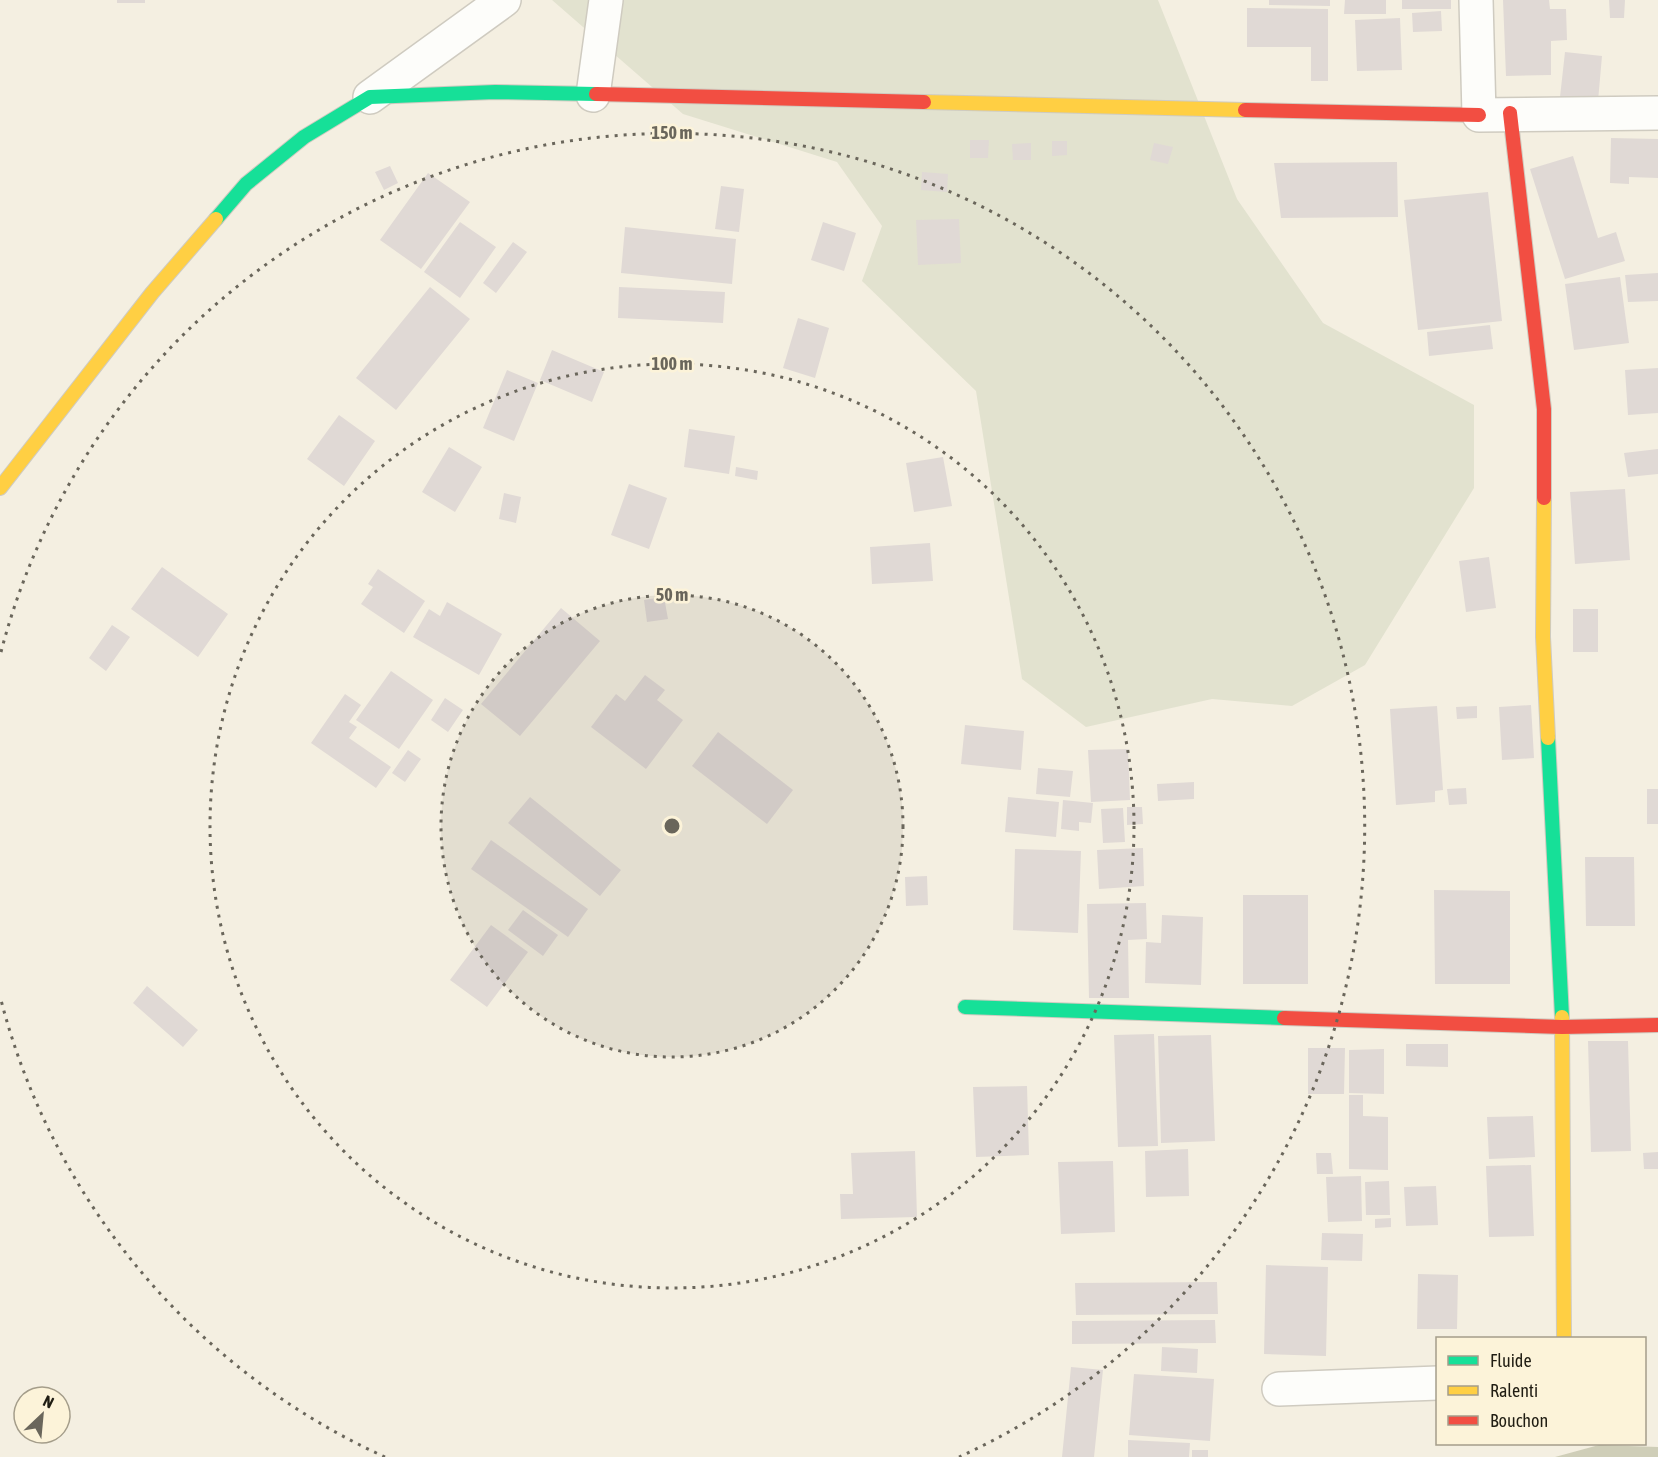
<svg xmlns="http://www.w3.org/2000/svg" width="1658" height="1457" viewBox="0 0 1658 1457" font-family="'Asap Condensed',sans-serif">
<rect width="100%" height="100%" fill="#f4efe1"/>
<path fill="#e2e2cf" d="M 552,0 L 1158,0 L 1237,199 L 1323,323 L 1474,405 L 1474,488 L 1365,665 L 1292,706 L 1212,699 L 1086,727 L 1022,679 L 976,391 L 862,281 L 882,226 L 837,162 L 683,114 Z"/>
<path fill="#cfceb8" d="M 1599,1445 L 1658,1447 L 1658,1457 L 1555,1457 Z"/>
<path fill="#e0d9d5" d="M 117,0 L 145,0 L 145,3 L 117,3 Z
M 1269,0 L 1330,0 L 1330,6 L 1269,5 Z
M 1345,0 L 1386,0 L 1386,14 L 1344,14 Z
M 1402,0 L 1451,0 L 1451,9 L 1402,9 Z
M 1503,0 L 1549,0 L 1550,9 L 1566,9 L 1567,40 L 1551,41 L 1551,75 L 1506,76 Z
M 1609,0 L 1625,0 L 1624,18 L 1610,18 Z
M 1247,8 L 1328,9 L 1328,81 L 1311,81 L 1311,47 L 1247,47 Z
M 1441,11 L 1442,31 L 1413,32 L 1412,13 Z
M 1400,18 L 1402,70 L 1357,71 L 1355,20 Z
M 1565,52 L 1602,56 L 1598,101 L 1560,97 Z
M 1611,138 L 1658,139 L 1658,178 L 1629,177 L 1629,184 L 1610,183 Z
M 970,140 L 989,140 L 988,158 L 970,158 Z
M 1052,141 L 1067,141 L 1067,155 L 1052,156 Z
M 1031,143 L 1031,160 L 1013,160 L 1012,144 Z
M 1154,143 L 1173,147 L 1168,164 L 1150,160 Z
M 1573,156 L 1598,238 L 1616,232 L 1625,261 L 1565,279 L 1530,169 Z
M 1397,162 L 1398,217 L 1281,218 L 1274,163 Z
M 390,166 L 398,183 L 384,190 L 375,172 Z
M 922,172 L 948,174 L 947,192 L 921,190 Z
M 428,173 L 470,202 L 421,269 L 380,240 Z
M 721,186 L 744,189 L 739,232 L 715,229 Z
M 1488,192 L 1502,321 L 1418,330 L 1404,200 Z
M 959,219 L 961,263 L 918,265 L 916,220 Z
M 460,222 L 496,247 L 460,298 L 424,272 Z
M 823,222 L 856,233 L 844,271 L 811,260 Z
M 625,227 L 736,239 L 732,284 L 621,273 Z
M 513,242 L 527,252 L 496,293 L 483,283 Z
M 1658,273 L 1658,301 L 1628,302 L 1625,275 Z
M 1620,277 L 1629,343 L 1574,350 L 1565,284 Z
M 430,287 L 470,319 L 396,410 L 356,378 Z
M 619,287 L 725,292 L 723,323 L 618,318 Z
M 798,318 L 829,328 L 815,378 L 783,368 Z
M 1490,325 L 1493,349 L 1429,356 L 1427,332 Z
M 552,350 L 604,372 L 592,402 L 540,380 Z
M 1658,368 L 1658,413 L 1628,415 L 1625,370 Z
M 507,370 L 538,383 L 514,441 L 483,428 Z
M 339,415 L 375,441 L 344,486 L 307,459 Z
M 689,429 L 735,436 L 729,474 L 684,467 Z
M 449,447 L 482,467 L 455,512 L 422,492 Z
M 1658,449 L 1658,474 L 1628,477 L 1624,453 Z
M 943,457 L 952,506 L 914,512 L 906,463 Z
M 736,467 L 758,471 L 757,480 L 735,476 Z
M 629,484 L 667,498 L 649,549 L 611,535 Z
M 1625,489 L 1630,560 L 1575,564 L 1570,492 Z
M 504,493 L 521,497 L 516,523 L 499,519 Z
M 930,543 L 933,581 L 872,584 L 870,547 Z
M 1489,557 L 1496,608 L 1466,612 L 1459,561 Z
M 162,567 L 228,614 L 198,657 L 131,609 Z
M 378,569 L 425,601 L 404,633 L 361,604 L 373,587 L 368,584 Z
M 664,597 L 668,619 L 647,622 L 644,600 Z
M 447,602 L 502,634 L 479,675 L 413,637 L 429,609 L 440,616 Z
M 561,608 L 600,641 L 520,736 L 481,704 Z
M 1573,609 L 1598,609 L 1598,652 L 1573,652 Z
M 112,625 L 130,637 L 106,671 L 89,658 Z
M 391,671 L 433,700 L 399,749 L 356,720 Z
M 645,675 L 665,690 L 657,700 L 683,720 L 646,769 L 591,727 L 616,694 L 625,701 Z
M 345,694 L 361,705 L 349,722 L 357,727 L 349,738 L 391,767 L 376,788 L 311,743 Z
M 445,698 L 463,710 L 448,732 L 431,720 Z
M 1531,705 L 1534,758 L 1502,760 L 1499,707 Z
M 1437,706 L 1443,790 L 1435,791 L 1435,802 L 1396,805 L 1390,709 Z
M 1477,706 L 1477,718 L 1457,719 L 1456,707 Z
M 965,725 L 1024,731 L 1021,770 L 961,764 Z
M 718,732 L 793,790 L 767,824 L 692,766 Z
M 1128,749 L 1130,800 L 1091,802 L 1088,750 Z
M 408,750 L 421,759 L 405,782 L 392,773 Z
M 1038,768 L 1073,771 L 1070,797 L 1036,794 Z
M 1194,782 L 1194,799 L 1158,801 L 1157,784 Z
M 1466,788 L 1467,804 L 1449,805 L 1447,789 Z
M 1647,789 L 1658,789 L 1658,824 L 1647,824 Z
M 530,797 L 621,870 L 600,896 L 508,823 Z
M 1008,797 L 1059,802 L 1056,837 L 1005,832 Z
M 1063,800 L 1093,803 L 1091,823 L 1079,822 L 1079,831 L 1061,829 Z
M 1127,807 L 1142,807 L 1143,824 L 1127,825 Z
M 1123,808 L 1125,842 L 1103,843 L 1101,809 Z
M 491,840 L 588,909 L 568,937 L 471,869 Z
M 1143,848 L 1144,886 L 1099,889 L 1097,850 Z
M 1015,849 L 1081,851 L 1078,933 L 1013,930 Z
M 1585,857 L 1634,857 L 1635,926 L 1586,926 Z
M 927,876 L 928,905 L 906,906 L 905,877 Z
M 1434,890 L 1510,891 L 1510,984 L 1435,984 Z
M 1243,895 L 1308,895 L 1308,984 L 1243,984 Z
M 1146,903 L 1147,939 L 1128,940 L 1129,998 L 1089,998 L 1087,904 Z
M 523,910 L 558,935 L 543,956 L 508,930 Z
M 1162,915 L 1203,917 L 1201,985 L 1145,983 L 1146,942 L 1161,943 Z
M 491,925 L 528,952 L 487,1007 L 450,980 Z
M 147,986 L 198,1030 L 183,1047 L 133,1003 Z
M 1154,1034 L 1158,1146 L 1118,1147 L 1114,1035 Z
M 1211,1035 L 1215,1141 L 1161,1143 L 1158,1036 Z
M 1588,1041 L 1628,1041 L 1631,1151 L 1591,1152 Z
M 1406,1044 L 1448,1044 L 1448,1067 L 1406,1066 Z
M 1308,1048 L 1345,1048 L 1344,1094 L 1308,1094 Z
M 1384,1049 L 1384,1094 L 1349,1093 L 1349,1050 Z
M 1027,1086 L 1029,1155 L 976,1157 L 973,1087 Z
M 1349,1095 L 1363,1095 L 1363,1116 L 1388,1117 L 1388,1170 L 1349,1169 Z
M 1533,1116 L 1535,1157 L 1489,1159 L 1487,1117 Z
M 1188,1149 L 1189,1196 L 1146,1197 L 1145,1151 Z
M 915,1151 L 917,1217 L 841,1219 L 840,1194 L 853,1194 L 851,1153 Z
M 1658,1152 L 1658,1169 L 1644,1169 L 1643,1153 Z
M 1316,1153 L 1331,1153 L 1333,1174 L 1317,1174 Z
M 1113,1161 L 1115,1232 L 1061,1234 L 1058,1162 Z
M 1531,1165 L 1534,1236 L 1489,1237 L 1486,1166 Z
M 1361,1176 L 1362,1221 L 1328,1222 L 1326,1177 Z
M 1389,1181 L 1390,1215 L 1366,1215 L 1365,1182 Z
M 1436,1186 L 1438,1225 L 1406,1226 L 1404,1187 Z
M 1391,1218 L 1391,1227 L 1375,1228 L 1375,1219 Z
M 1322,1233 L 1363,1234 L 1362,1261 L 1321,1260 Z
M 1266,1265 L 1328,1267 L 1326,1356 L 1264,1354 Z
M 1418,1274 L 1458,1275 L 1457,1329 L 1417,1329 Z
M 1217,1282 L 1218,1314 L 1076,1315 L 1075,1283 Z
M 1215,1320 L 1216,1343 L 1072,1344 L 1072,1321 Z
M 1162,1347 L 1198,1349 L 1197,1373 L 1161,1371 Z
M 1071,1367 L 1103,1370 L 1094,1457 L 1062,1457 Z
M 1134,1374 L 1214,1379 L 1210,1441 L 1129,1435 Z
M 1128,1440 L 1190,1443 L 1189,1457 L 1128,1457 Z
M 1192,1450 L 1208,1450 L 1208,1457 L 1192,1457 Z"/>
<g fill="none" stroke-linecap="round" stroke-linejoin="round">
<defs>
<path id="street" d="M 1476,0 L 1479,115 L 1658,113
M 593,95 L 606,0
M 370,97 L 504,0
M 1279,1389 L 1438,1383"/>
<path id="fast" d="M 216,219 L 246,184 L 304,137 L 370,97 L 495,92 L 596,94
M 1548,738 L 1562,1017
M 965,1007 L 1284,1018"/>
<path id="slow" d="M 924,102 L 1245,110
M 0,488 L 152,293 L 216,219
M 1544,498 L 1543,637 L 1548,738
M 1562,1017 L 1564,1338"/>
<path id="jam" d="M 596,94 L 924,102
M 1245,110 L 1479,115
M 1510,113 L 1544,409 L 1544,498
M 1284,1018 L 1562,1027 L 1658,1025"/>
</defs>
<use href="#street" stroke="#cfcbc0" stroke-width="36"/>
<use href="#fast" stroke="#cfcbc0" stroke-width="16"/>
<use href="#slow" stroke="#cfcbc0" stroke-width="16"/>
<use href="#jam" stroke="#cfcbc0" stroke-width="16"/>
<use href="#street" stroke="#fdfdfa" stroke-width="33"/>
<use href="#fast" stroke="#16e098" stroke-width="14"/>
<use href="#slow" stroke="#ffcf43" stroke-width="14"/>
<use href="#jam" stroke="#f24e42" stroke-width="14"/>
</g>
<circle cx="672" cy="826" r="231" fill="#6a665b" fill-opacity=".12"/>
<g fill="none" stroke="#6a665b" stroke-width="3" stroke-dasharray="3 6">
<circle cx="672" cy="826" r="231"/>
<circle cx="672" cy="826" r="462"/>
<path d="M385 1457A693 693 0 0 1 1 1000M1 652A693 693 0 1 1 959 1457"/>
</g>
<circle cx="672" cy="826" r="9" fill="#6a665b" stroke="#fcf3d9" stroke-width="3"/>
<g font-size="18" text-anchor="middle" font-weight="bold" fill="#6a665b" stroke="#fcf3d9" stroke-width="5" stroke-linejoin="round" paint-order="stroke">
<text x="672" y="139">150 m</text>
<text x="672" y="370">100 m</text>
<text x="672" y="601">50 m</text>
</g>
<rect x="1436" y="1337" width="210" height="108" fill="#fcf3d9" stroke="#a49d8a" stroke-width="1.5"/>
<rect x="1448" y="1356" width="30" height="9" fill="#16e098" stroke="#a49d8a" stroke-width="1.5"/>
<text x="1490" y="1367" font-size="18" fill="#201d13">Fluide</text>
<rect x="1448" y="1386" width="30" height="9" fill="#ffcf43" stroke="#a49d8a" stroke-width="1.5"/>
<text x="1490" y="1397" font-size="18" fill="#201d13">Ralenti</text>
<rect x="1448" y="1416" width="30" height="9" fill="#f24e42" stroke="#a49d8a" stroke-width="1.5"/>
<text x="1490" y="1427" font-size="18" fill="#201d13">Bouchon</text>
<g transform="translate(42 1415) rotate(26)"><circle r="28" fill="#fcf3d9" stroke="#a49d8a" stroke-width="1.5"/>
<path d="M0-4.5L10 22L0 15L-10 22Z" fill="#6a665b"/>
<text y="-9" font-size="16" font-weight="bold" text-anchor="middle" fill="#201d13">N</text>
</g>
</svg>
